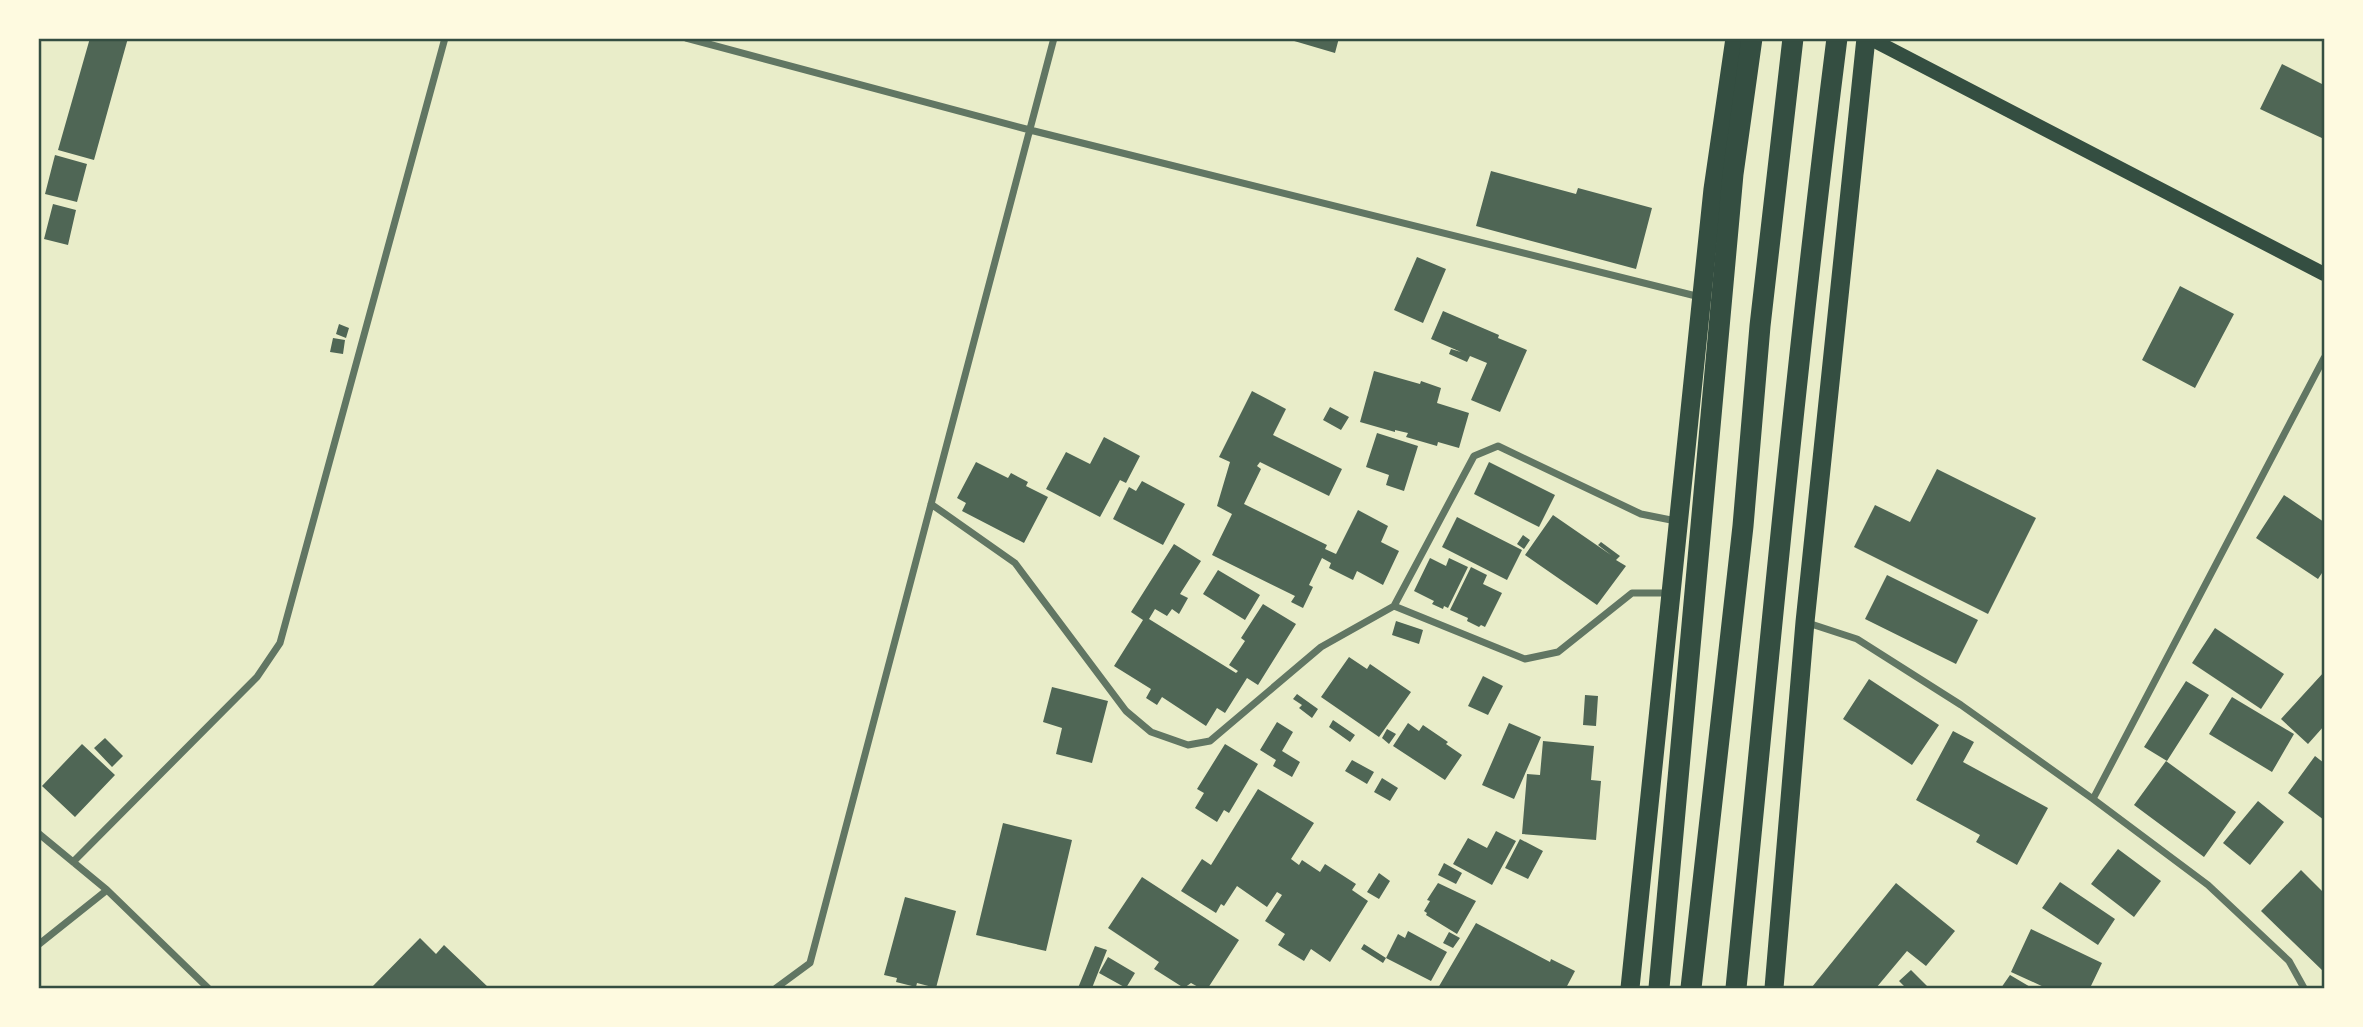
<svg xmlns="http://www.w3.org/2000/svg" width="2363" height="1027" viewBox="0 0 2363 1027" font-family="'Archivo Narrow',sans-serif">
<rect width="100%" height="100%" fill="#e9edc9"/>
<path fill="#4f6655" d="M 90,38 L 128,38 L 94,160 L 58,150 Z
M 1284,38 L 1339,38 L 1335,53 Z
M 2282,64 L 2324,85 L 2324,139 L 2260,109 Z
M 55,155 L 87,164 L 77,202 L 45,194 Z
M 1491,171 L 1576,194 L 1578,188 L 1652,208 L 1636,269 L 1476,226 Z
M 53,204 L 76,210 L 68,245 L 44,239 Z
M 1417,257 L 1446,269 L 1423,323 L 1394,310 Z
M 2180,286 L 2234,314 L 2195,388 L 2142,360 Z
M 1443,311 L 1499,335 L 1498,338 L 1527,350 L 1500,412 L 1471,400 L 1487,363 L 1470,356 L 1467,362 L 1449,354 L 1451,349 L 1461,352 L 1431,339 Z
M 339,324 L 349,328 L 346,338 L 336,334 Z
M 333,338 L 345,340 L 343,354 L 330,352 Z
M 1374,371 L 1420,384 L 1421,381 L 1441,388 L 1437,403 L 1469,413 L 1459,448 L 1438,442 L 1437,446 L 1406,437 L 1408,433 L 1395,430 L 1395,432 L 1360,422 Z
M 1252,391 L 1286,409 L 1273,435 L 1342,469 L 1329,496 L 1260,462 L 1257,466 L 1261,469 L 1244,504 L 1327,545 L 1325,549 L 1336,554 L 1358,510 L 1388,526 L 1381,542 L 1399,551 L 1383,585 L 1357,571 L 1353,580 L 1329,568 L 1331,563 L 1322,558 L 1309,585 L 1313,587 L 1303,608 L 1291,602 L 1295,596 L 1212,555 L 1232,514 L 1217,506 L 1230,462 L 1219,457 Z
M 1330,407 L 1349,417 L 1341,430 L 1323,420 Z
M 1377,433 L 1418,446 L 1404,491 L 1386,485 L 1389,475 L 1366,467 Z
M 1104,437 L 1140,456 L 1126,483 L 1120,480 L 1100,517 L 1046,489 L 1066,452 L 1090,464 Z
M 976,462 L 1008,478 L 1011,473 L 1028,482 L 1026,486 L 1048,497 L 1024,543 L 962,511 L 966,503 L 957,498 Z
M 1489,462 L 1555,495 L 1539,527 L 1474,494 Z
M 1937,469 L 2036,518 L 1988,614 L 1854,547 L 1875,505 L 1910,522 Z
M 1142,481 L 1185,504 L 1163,545 L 1113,519 L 1129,487 L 1136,491 Z
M 2284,495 L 2324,522 L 2324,570 L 2318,579 L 2256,538 Z
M 1553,515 L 1611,555 L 1598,545 L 1601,542 L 1620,556 L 1616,560 L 1626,566 L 1597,605 L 1525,555 Z
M 1457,517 L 1522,550 L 1507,580 L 1442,547 Z
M 1523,535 L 1530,540 L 1524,549 L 1517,544 Z
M 1174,544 L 1201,561 L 1180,594 L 1188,598 L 1179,614 L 1172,609 L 1167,616 L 1155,609 L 1149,619 L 1236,673 L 1238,671 L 1229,665 L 1245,641 L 1241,638 L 1263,604 L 1296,624 L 1258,685 L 1247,678 L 1225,713 L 1217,708 L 1206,726 L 1162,697 L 1157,705 L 1146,698 L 1151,689 L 1114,666 L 1143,620 L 1131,612 Z
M 1430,558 L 1446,566 L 1449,558 L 1468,567 L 1448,608 L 1444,606 L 1443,609 L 1432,604 L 1434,601 L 1414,591 Z
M 1471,567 L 1487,575 L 1483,584 L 1502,593 L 1485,627 L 1481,625 L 1479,627 L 1467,621 L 1468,618 L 1450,610 Z
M 1218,570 L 1260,595 L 1245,620 L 1203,594 Z
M 1887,575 L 1978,620 L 1956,664 L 1865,619 Z
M 1396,621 L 1423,630 L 1419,644 L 1392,635 Z
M 2215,628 L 2284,674 L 2261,709 L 2192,663 Z
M 1349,657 L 1367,669 L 1370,664 L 1411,692 L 1379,737 L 1321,697 Z
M 2324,672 L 2324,726 L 2308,744 L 2281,719 Z
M 1483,676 L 1503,686 L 1488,715 L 1468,706 Z
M 1869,679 L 1939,725 L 1912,765 L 1843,719 Z
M 2186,681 L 2209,695 L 2167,761 L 2144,747 Z
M 1052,687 L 1108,701 L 1092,763 L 1056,754 L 1062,728 L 1043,722 Z
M 1297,694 L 1318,709 L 1312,718 L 1299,708 L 1302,705 L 1293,699 Z
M 1585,695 L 1598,696 L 1596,726 L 1583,725 Z
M 2232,697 L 2294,734 L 2272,772 L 2209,734 Z
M 1333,720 L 1355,735 L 1350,742 L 1329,727 Z
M 1277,722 L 1293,732 L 1282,751 L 1300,762 L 1292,777 L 1273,766 L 1276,760 L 1260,750 Z
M 1408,723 L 1419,731 L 1423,725 L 1448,742 L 1446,744 L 1462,755 L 1445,780 L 1393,746 Z
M 1509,723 L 1541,737 L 1514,799 L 1482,785 Z
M 1387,729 L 1396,734 L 1389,744 L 1382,738 Z
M 1953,731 L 1974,742 L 1963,762 L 2048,808 L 2017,865 L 1976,842 L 1980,835 L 1916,800 Z
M 105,738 L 123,756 L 112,767 L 94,748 Z
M 1543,741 L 1594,746 L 1591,780 L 1601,781 L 1596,840 L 1522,834 L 1527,774 L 1540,775 Z
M 82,744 L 115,775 L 75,817 L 42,786 Z
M 1225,744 L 1258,764 L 1229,813 L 1224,810 L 1217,822 L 1195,808 L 1204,793 L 1197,789 Z
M 2315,756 L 2324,763 L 2324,820 L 2288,793 Z
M 1352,760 L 1374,772 L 1367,784 L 1345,771 Z
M 2166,761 L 2236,812 L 2204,857 L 2134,805 Z
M 1382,778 L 1398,788 L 1390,801 L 1374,792 Z
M 1258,789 L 1314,823 L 1291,859 L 1299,865 L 1302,860 L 1320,872 L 1325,864 L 1356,884 L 1352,890 L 1368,901 L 1330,962 L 1311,949 L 1304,961 L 1278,945 L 1285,934 L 1265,921 L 1282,895 L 1277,892 L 1267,907 L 1237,886 L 1224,906 L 1221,904 L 1216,913 L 1181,891 L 1202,859 L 1211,865 Z
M 2258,801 L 2284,822 L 2250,865 L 2223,843 Z
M 1003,823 L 1072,840 L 1046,951 L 976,935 Z
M 1496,831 L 1516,841 L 1492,885 L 1453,864 L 1468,838 L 1487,848 Z
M 1520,839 L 1543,851 L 1528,879 L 1505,868 Z
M 2118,849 L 2161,881 L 2134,917 L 2091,884 Z
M 1444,863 L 1462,873 L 1456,884 L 1438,875 Z
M 2301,870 L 2324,893 L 2324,972 L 2261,911 Z
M 1379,873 L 1390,881 L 1379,899 L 1367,892 Z
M 1142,877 L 1239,940 L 1208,988 L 1200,988 L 1191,983 L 1184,988 L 1154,969 L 1159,962 L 1108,928 Z
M 2060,882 L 2115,919 L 2098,945 L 2042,908 Z
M 1438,883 L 1476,901 L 1457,934 L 1426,915 L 1427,913 L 1424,911 L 1430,901 L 1427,900 Z
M 1896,883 L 1955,931 L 1926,966 L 1907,951 L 1876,988 L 1814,988 L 1812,987 Z
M 905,897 L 956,911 L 936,988 L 917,983 L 916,987 L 896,982 L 897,978 L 884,975 Z
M 1476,923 L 1550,962 L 1551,959 L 1575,971 L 1566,988 L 1438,988 Z
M 2031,929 L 2102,963 L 2090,988 L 2046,988 L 2011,972 Z
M 1408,931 L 1447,952 L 1431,981 L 1386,958 L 1383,963 L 1361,949 L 1364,944 L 1386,958 L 1398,934 L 1405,938 Z
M 1449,932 L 1460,938 L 1453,948 L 1443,943 Z
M 420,938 L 436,954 L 444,945 L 489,988 L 371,988 Z
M 1095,946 L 1107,950 L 1092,988 L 1078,988 Z
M 1108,957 L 1135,973 L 1126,988 L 1099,973 Z
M 1911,970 L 1929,988 L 1906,988 L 1899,981 Z
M 2010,975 L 2032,988 L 2001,988 Z"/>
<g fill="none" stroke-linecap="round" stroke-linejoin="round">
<path stroke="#617663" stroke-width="7" d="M 686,38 L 1030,130 L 1700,297
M 931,504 L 1015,563 L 1126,711 L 1151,732 L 1188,745 L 1210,741 L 1321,647 L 1394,606 L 1474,456 L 1498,446 L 1641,514 L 1676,521
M 1394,606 L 1525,659 L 1558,652 L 1632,593 L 1670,593
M 1808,623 L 1857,639 L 1961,705 L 2093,799 L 2208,885 L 2289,961 L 2304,988
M 2093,799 L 2324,358
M 38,833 L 107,890 L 208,988
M 73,862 L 257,677 L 280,643 L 445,38
M 38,945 L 107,890
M 776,988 L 810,963 L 1054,38"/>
<path stroke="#344e41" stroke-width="14" d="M 1869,38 L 2324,274"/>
<path stroke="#344e41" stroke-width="19" d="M 1630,988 L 1713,189 L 1735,38
M 1774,988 L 1805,622 L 1866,38"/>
<path stroke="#344e41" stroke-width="21" d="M 1659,988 L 1733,174 L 1752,38
M 1691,988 L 1743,526 L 1760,326 L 1793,38
M 1736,988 C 1767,672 1797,354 1837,38"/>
</g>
<rect width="2363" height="1027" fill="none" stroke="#fefae0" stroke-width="80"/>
<rect x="40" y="40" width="2283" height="947" fill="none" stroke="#344e41" stroke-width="2.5"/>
</svg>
